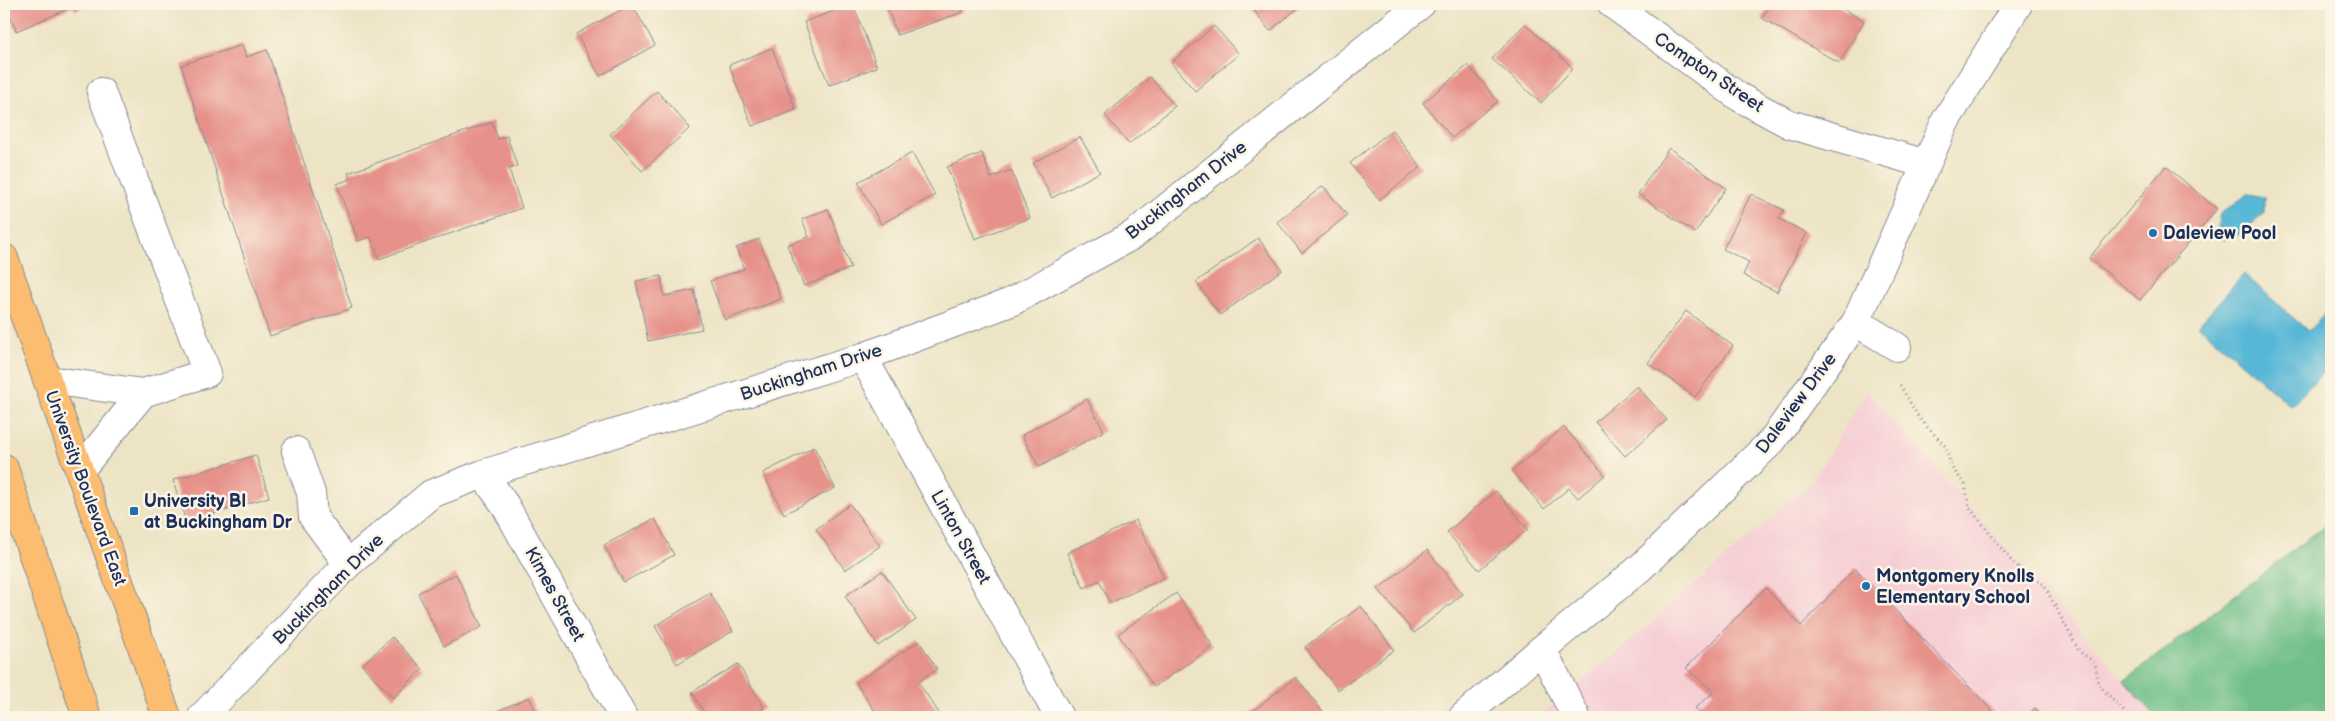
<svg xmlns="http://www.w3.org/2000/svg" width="2335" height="721" viewBox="0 0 2335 721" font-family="'Balsamiq Sans',sans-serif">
<rect width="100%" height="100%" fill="#fcf5e5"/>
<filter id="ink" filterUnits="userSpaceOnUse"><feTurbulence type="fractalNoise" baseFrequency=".02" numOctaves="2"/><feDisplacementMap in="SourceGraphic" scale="10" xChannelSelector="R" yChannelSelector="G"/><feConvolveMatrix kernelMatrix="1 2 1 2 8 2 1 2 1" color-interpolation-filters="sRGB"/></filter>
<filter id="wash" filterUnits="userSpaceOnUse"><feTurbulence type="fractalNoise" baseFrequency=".0096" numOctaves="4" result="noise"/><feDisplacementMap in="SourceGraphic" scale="20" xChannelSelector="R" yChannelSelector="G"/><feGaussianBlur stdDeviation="1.12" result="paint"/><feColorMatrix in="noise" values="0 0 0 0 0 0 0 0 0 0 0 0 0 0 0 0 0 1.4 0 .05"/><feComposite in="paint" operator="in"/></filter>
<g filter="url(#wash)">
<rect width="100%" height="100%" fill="#ede4c5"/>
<path fill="#f6cfd5" d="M 1867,391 L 2156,717 L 1539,717 L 1626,645 L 1811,483 Z"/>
<path fill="#70bf8a" stroke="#467774" d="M 2331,521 L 2331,717 L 2157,717 L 2124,681 Z"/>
<path fill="#57b7d6" stroke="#39739a" d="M 2248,194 L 2264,197 L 2264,214 L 2238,235 L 2224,240 L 2217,228 L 2220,214 Z
M 2244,274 L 2308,331 L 2331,308 L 2331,364 L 2291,406 L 2198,325 Z"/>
<g id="blocks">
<path fill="#e6928a" d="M 5,4 L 91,4 L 75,11 L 73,7 L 16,31 Z
M 632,4 L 655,45 L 600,76 L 576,34 Z
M 853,4 L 877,67 L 829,85 L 804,22 Z
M 886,4 L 960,4 L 963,12 L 897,35 Z
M 1249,4 L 1303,4 L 1270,31 Z
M 1770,4 L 1835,4 L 1864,21 L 1839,63 L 1762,18 Z
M 1525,24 L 1573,68 L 1541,103 L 1492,59 Z
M 1214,26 L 1239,54 L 1195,91 L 1171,63 Z
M 242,45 L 246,57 L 267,50 L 352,308 L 270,336 L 181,65 Z
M 772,48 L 796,110 L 752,126 L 729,65 Z
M 1468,65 L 1498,101 L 1452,138 L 1423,103 Z
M 1150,77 L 1175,106 L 1129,144 L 1105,115 Z
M 657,91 L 690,128 L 642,171 L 610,134 Z
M 492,122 L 498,139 L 507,136 L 517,166 L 509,169 L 522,208 L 379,259 L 371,237 L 358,241 L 337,184 L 350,179 L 348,173 Z
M 1392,130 L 1421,167 L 1379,200 L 1350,163 Z
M 1080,137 L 1100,172 L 1052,198 L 1033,163 Z
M 1669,148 L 1726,188 L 1695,233 L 1638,194 Z
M 912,153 L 935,195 L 881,224 L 858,182 Z
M 982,153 L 991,178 L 1011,170 L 1030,218 L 975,239 L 947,167 Z
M 2166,166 L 2217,209 L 2140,300 L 2089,258 Z
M 1323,186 L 1347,215 L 1302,253 L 1277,222 Z
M 1751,194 L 1784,210 L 1779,219 L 1807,233 L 1777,292 L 1743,275 L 1749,262 L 1723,249 Z
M 828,209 L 851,268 L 804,286 L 787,245 L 809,237 L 802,219 Z
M 1258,238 L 1282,270 L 1220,315 L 1196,282 Z
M 759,239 L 781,299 L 725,320 L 710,281 L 744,269 L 736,248 Z
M 661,276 L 664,296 L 694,290 L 702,329 L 648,341 L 636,281 Z
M 1686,311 L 1733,346 L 1695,397 L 1648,363 Z
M 1637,386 L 1667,420 L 1625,456 L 1595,422 Z
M 1087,399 L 1104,431 L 1039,467 L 1022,435 Z
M 1564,427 L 1605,475 L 1578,498 L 1569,488 L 1544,509 L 1512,471 Z
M 814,447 L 835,488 L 784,514 L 763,473 Z
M 256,455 L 269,497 L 186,522 L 173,480 Z
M 1496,491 L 1528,529 L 1479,570 L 1447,532 Z
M 850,504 L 880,546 L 845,570 L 816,529 Z
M 655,519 L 674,555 L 624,582 L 604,545 Z
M 1136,520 L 1164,578 L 1110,603 L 1099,580 L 1084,588 L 1067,553 Z
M 1427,550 L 1463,594 L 1414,633 L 1378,589 Z
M 1855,568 L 1998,717 L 1699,717 L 1702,715 L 1695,708 L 1714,692 L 1686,668 L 1766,588 L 1801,626 Z
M 882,571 L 916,620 L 878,646 L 845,596 Z
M 456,574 L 482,627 L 444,646 L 418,593 Z
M 710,593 L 733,631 L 677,664 L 655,626 Z
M 1176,593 L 1213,646 L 1154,687 L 1118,634 Z
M 1361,606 L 1394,650 L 1338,690 L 1305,647 Z
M 392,637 L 423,669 L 393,698 L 362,665 Z
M 919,641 L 937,669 L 918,682 L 939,713 L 933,717 L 879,717 L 856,683 Z
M 738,664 L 764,708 L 748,717 L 707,717 L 692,692 Z
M 1296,677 L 1327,717 L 1245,717 Z
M 529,697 L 538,717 L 492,717 L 491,714 Z
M 2035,708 L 2043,717 L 2025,717 Z"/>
</g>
</g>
<g filter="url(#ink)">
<use href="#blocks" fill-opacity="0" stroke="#848a92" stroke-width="1"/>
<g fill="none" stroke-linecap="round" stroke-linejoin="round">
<defs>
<path id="minor" d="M 1612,4 L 1739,97 L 1789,124 L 1926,164
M 1856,322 L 1897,347
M 863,357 L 1059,717
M 48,380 L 143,393 L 207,373 L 101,92
M 296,451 L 311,493 L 313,517 L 348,564
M 80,470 L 143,393
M 483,474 L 505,505 L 623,717
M 1542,649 L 1576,717
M 202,717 L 348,564 L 431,494 L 483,474 L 863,357 L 1011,302 L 1133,235 L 1421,4
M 1463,717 L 1542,649 L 1640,568 L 1772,441 L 1856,322 L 1946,120 L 2018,4"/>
<path id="major" d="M 4,258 L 167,717
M 4,468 L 87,717"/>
</defs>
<use href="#minor" stroke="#848a92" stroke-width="30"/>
<use href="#major" stroke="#848a92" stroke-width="30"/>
<path stroke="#848a92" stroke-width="3" stroke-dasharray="1 4" stroke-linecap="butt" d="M 1900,385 L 1919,418 L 1945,446 L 1952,468 L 1965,484 L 1969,507 L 2013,563 L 2044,585 L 2079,651 L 2095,663 L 2098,684 L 2129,717"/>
<use href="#minor" stroke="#fff" stroke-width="28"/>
<use href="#major" stroke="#fcbd6f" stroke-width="28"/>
</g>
</g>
<g fill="#1f6fb2" stroke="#fcf5e5" stroke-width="2">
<circle cx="2153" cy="233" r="5"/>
<rect x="129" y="506" width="10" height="10" rx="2.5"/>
<circle cx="1866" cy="586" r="5"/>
</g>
<g text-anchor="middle" stroke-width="5" stroke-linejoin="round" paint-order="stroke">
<g font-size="18" fill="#1b2f5e" stroke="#fcf5e5">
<text transform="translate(1709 72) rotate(34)" y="6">Compton Street</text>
<text transform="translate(1186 190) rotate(-38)" y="6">Buckingham Drive</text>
<text transform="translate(811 372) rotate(-18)" y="6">Buckingham Drive</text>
<text transform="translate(1796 403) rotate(-53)" y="6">Daleview Drive</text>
<text transform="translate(86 488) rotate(70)" y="6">University Boulevard East</text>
<text transform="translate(961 537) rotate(61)" y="6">Linton Street</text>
<text transform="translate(328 589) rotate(-45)" y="6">Buckingham Drive</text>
<text transform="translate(555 594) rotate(61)" y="6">Kimes Street</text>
</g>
<g font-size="18" font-weight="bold" fill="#1b2f5e" stroke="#fcf5e5" text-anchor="start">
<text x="2163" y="239">Daleview Pool</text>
<text x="144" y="507">University Bl<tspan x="144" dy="21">at Buckingham Dr</tspan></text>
<text x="1876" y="582">Montgomery Knolls<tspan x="1876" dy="21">Elementary School</tspan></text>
</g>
</g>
<rect width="2335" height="721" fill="none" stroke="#fcf5e5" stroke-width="20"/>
</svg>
